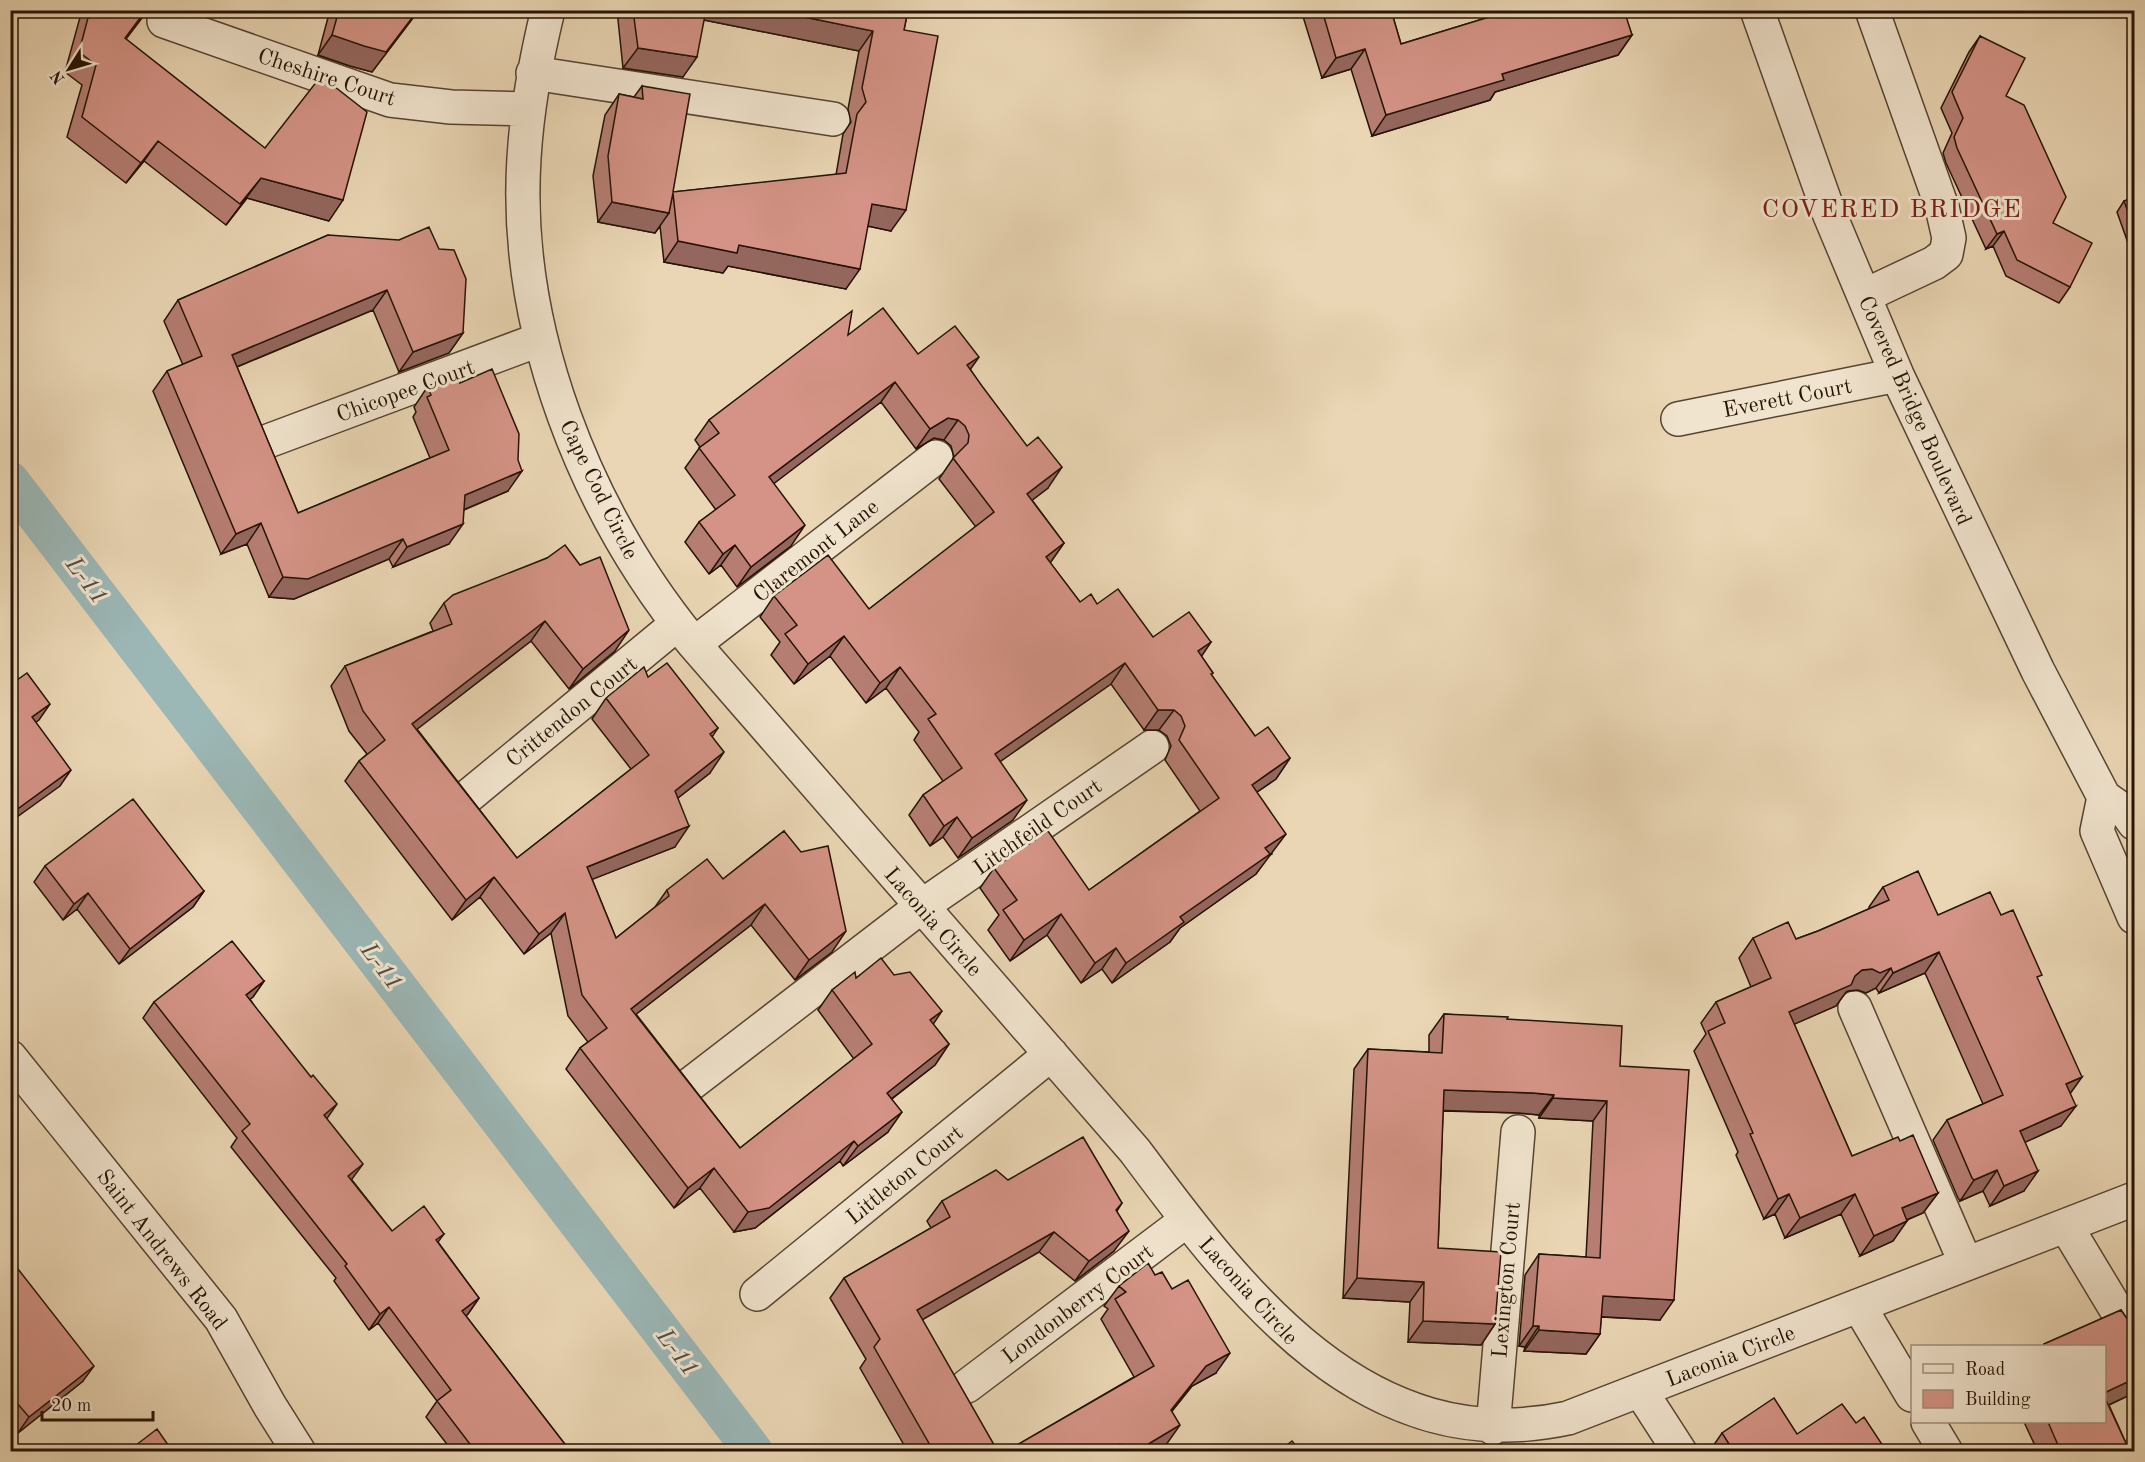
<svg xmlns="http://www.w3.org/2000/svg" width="2145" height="1462" viewBox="0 0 2145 1462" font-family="'Old Standard TT',serif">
<rect width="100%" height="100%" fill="#ead6b4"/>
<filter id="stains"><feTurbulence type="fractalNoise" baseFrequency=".00333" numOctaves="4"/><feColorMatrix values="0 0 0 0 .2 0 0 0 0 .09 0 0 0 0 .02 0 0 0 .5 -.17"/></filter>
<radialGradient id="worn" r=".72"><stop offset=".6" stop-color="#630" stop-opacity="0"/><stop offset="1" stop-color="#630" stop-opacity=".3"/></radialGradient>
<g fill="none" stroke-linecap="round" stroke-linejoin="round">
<path stroke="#9bb7b6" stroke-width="39" d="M 10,481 L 754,1452"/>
<defs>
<path id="minor" d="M 548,10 C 536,59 527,108 524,158 C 513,330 586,513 694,644 L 1135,1151 C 1240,1292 1366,1462 1568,1418 L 2134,1199
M 1757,10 L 1829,213 L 1897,375 L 2038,671 L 2104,797 L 2127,813 L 2134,823
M 164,21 L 390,100 L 451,107 L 529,109
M 533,73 L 833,119
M 1864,296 L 1934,263 L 1946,254 L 1949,238 L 1942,207 L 1872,10
M 1678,419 L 1897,375
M 268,441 L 541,339
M 694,644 L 936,457
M 2104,797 L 2097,831 L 2134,917
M 466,798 L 677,624
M 1855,1008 L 1966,1264
M 10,1057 L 221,1319 L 270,1406 L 299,1452
M 688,1086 L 922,906 L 1152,747
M 2066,1226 L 2134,1339
M 757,1294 L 1051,1054
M 1859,1306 L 1912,1395
M 967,1386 L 1187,1220
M 1640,1390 L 1680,1452
M 1928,1422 L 1946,1452
M 1493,1428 L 1518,1132"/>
</defs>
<use href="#minor" stroke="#564432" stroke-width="36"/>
<use href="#minor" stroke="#f1e4ce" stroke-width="33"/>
</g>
<path fill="#b67e73" stroke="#251306" stroke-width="1.5" d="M 82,10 L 148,10 L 126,39 L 329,221 L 247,198 L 226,225 L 144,161 L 126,183 L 67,137 L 82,85 L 65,72 Z
M 330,10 L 419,10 L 372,72 L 350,66 L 318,55 Z
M 617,10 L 908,10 L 904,30 L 891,231 L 868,226 L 846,289 L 728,266 L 723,273 L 664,262 L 660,226 L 655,233 L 598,222 L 593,176 L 605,115 L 619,94 L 634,97 L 642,86 L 673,192 L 836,175 L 843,134 L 851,122 L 848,109 L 859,51 L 704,20 L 683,77 L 623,68 Z
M 1301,10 L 1391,10 L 1401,44 L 1512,10 L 1628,10 L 1625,15 L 1632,35 L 1618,55 L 1495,92 L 1490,100 L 1372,136 L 1351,69 L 1322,78 Z
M 1980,36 L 2006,96 L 2053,223 L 2070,287 L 2059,303 L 2006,276 L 1993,246 L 1986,249 L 1946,163 L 1943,153 L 1952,133 L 1941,108 L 1969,52 Z
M 2134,198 L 2134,260 L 2117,212 L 2124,201 Z
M 328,235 L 463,333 L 449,353 L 399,372 L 373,310 L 237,367 L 298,513 L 430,458 L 413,417 L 416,412 L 414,407 L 428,386 L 460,383 L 508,491 L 464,510 L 449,544 L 393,567 L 389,559 L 294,599 L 269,597 L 247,544 L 221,554 L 153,391 L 167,371 L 183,365 L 164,321 L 178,300 Z
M 848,335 L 970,369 L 1048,488 L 1032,500 L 1064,543 L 1050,563 L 1080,602 L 1097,604 L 1153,637 L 1211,642 L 1201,656 L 1213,673 L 1211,675 L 1255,736 L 1290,758 L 1276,779 L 1257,792 L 1272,854 L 1268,856 L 1256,874 L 1180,928 L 1170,942 L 1112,983 L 1102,969 L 1081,983 L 1047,935 L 1010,961 L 988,930 L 999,915 L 980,888 L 994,868 L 1089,890 L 1200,811 L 1165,760 L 1171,746 L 1167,736 L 1159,730 L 1144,730 L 1111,684 L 1000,761 L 1013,820 L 958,858 L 943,837 L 930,846 L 909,815 L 923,795 L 943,781 L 914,740 L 919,732 L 886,688 L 866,703 L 830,656 L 794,684 L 771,655 L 780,642 L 760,617 L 774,596 L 869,609 L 976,527 L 939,479 L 954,457 L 951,446 L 944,440 L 934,438 L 916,449 L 881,402 L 773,483 L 791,546 L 737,587 L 721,565 L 709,574 L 685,542 L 699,522 L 716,510 L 685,468 L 700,447 L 695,440 L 709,420 Z
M 547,558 L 615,651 L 569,689 L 531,641 L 417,729 L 517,858 L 631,769 L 592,719 L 606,698 L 648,677 L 718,728 L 712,737 L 710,773 L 678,798 L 675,847 L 592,879 L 616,938 L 655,907 L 667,890 L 723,879 L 784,831 L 832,952 L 795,980 L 751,925 L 636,1014 L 740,1148 L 854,1059 L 818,1010 L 832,990 L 856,978 L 933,1024 L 949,1044 L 935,1065 L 892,1099 L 888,1132 L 843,1166 L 840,1161 L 755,1228 L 734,1232 L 700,1188 L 674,1208 L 566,1069 L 580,1048 L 588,1042 L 568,1016 L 551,933 L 524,954 L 480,897 L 452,920 L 345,781 L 359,761 L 367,754 L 349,731 L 331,686 L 345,666 L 433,631 L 430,623 L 444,603 Z
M 45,866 L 204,891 L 193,907 L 119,964 L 77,909 L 63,920 L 34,882 Z
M 1883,887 L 1938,915 L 2001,915 L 2038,980 L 2070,1094 L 2061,1126 L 2025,1142 L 2024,1191 L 1990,1206 L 1983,1191 L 1960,1201 L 1958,1198 L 1933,1140 L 1947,1120 L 1983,1104 L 1925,973 L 1879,993 L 1876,988 L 1866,993 L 1858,990 L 1848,991 L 1846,992 L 1836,1006 L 1794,1024 L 1852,1156 L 1900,1141 L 1938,1193 L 1923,1213 L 1907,1220 L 1893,1241 L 1860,1256 L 1841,1214 L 1785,1238 L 1775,1214 L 1764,1219 L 1736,1155 L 1738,1152 L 1694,1051 L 1706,1034 L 1701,1023 L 1716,1002 L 1751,987 L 1739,958 L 1753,938 L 1796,939 L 1818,931 L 1869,909 L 1869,907 Z
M 264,981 L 253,997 L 250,999 L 327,1119 L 352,1180 L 392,1231 L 444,1234 L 438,1242 L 479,1298 L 468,1314 L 466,1316 L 571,1452 L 453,1452 L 426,1417 L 437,1401 L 378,1323 L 369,1330 L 334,1281 L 336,1278 L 231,1147 L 237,1138 L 143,1018 L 154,1002 Z
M 1444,1014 L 1507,1019 L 1620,1066 L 1660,1320 L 1601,1317 L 1600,1334 L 1586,1354 L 1524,1351 L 1525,1347 L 1519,1346 L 1525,1275 L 1539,1254 L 1586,1257 L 1593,1121 L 1539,1118 L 1539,1115 L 1519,1113 L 1443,1111 L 1438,1248 L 1495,1324 L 1481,1345 L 1408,1342 L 1410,1302 L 1343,1298 L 1354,1069 L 1368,1049 L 1429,1052 L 1429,1035 Z
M 1008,1180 L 1122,1203 L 1117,1211 L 1114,1251 L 1075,1281 L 1039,1252 L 922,1319 L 998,1452 L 908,1452 L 860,1368 L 866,1359 L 830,1298 L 844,1278 L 931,1228 L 927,1221 L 942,1201 Z
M 10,1275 L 83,1381 L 18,1433 L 10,1424 Z
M 1119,1286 L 1216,1373 L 1192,1386 L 1172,1411 L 1166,1445 L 1156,1452 L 1005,1452 L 1134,1377 L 1101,1319 L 1108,1309 L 1104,1306 Z
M 2121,1310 L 2134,1329 L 2134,1393 L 2109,1405 L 2130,1452 L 2038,1452 L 2024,1422 L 2104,1422 L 2104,1347 L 2043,1347 L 2044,1344 Z
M 1856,1423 L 1887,1452 L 1709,1452 L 1722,1433 L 1797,1434 Z"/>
<path fill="#94675e" stroke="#251306" stroke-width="1.5" d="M 146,10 L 148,10 L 110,59 L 125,38 Z
M 419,10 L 372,72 L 350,66 L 318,55 L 332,35 Z
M 699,10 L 770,10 L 873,31 L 859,51 L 694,18 Z
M 1632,35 L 1618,55 L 1495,92 L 1490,100 L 1372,136 L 1386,115 L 1502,74 Z
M 638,48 L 697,57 L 683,77 L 623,68 Z
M 1365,49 L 1351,69 L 1322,78 L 1336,58 Z
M 158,141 L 144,161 L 126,183 L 141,163 Z
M 261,178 L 343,200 L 329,221 L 247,198 L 226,225 Z
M 612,202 L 669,213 L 655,233 L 598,222 Z
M 872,204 L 906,210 L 891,231 L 858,224 Z
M 2004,231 L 1993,246 L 1986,249 L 1997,234 Z
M 678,241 L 739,245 L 860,269 L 846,289 L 728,266 L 723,273 L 664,262 Z
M 387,290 L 373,310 L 217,375 L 232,355 Z
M 463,333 L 449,353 L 399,372 L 413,352 Z
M 979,357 L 965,377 L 967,365 Z
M 895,382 L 881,402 L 755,498 L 769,477 Z
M 948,418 L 958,420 L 944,440 L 934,438 L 916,449 L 930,429 Z
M 1062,467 L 1048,488 L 1013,515 L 1027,494 Z
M 522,471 L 508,491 L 451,515 L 465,495 Z
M 261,523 L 247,544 L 221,554 L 236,534 Z
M 463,524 L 449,544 L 393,567 L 407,547 Z
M 805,525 L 791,546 L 737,587 L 751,567 Z
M 403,539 L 389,559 L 294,599 L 269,597 L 283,577 Z
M 1064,543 L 1050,563 L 1046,557 Z
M 735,545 L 721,565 L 709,574 L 723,554 Z
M 545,621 L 531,641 L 398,744 L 412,724 Z
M 629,630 L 615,651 L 569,689 L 583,669 Z
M 844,636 L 830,656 L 794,684 L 808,664 Z
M 1211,642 L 1197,663 L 1198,651 Z
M 1125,663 L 1111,684 L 981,775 L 995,754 Z
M 900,667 L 886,688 L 866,703 L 880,683 Z
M 50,704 L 39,720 L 21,733 L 32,717 Z
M 1158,710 L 1174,710 L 1159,730 L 1144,730 Z
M 724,752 L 710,773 L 661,811 L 675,791 Z
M 1290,758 L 1276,779 L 1238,805 L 1252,785 Z
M 71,770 L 60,786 L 10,822 L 10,815 L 12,813 Z
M 1027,800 L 1013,820 L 958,858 L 972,838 Z
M 957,817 L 943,837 L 930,846 L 944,826 Z
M 689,826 L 675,847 L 573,887 L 587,867 Z
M 1286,834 L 1256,874 L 1180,928 L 1170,942 L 1112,983 L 1126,963 L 1180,917 L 1265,848 Z
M 494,877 L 480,897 L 452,920 L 466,900 Z
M 204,891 L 193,907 L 119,964 L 130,949 Z
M 88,893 L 77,909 L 63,920 L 74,904 Z
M 765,904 L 751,925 L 617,1029 L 631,1009 Z
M 565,913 L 551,933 L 524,954 L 539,934 Z
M 1061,914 L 1047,935 L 1010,961 L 1024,940 Z
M 846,931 L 832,952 L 795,980 L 809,960 Z
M 1116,948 L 1102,969 L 1081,983 L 1095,963 Z
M 1939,952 L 1925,973 L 1879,993 L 1893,973 Z
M 1891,968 L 1876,988 L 1866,993 L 1858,990 L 1848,991 L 1846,992 L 1836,1006 L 1774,1033 L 1789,1012 L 1855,976 L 1862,970 Z
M 264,981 L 253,997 L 235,1010 L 246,995 Z
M 942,1011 L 928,1032 L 930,1020 Z
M 949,1044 L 935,1065 L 873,1113 L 887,1093 Z
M 2082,1077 L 2067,1098 L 2066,1084 Z
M 1444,1090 L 1533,1093 L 1554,1095 L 1539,1115 L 1519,1113 L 1430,1110 Z
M 1553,1098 L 1607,1101 L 1593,1121 L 1539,1118 Z
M 337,1104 L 326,1120 L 324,1115 Z
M 2076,1106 L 2061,1126 L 2006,1151 L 2020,1131 Z
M 902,1112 L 888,1132 L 843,1166 L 858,1146 Z
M 854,1141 L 840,1161 L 755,1228 L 734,1232 L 748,1212 Z
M 363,1164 L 352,1179 L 337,1191 L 348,1176 Z
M 714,1168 L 700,1188 L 674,1208 L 688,1188 Z
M 1997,1170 L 1983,1191 L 1960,1201 L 1974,1180 Z
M 2038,1171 L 2024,1191 L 1990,1206 L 2004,1186 Z
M 1938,1193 L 1923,1213 L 1887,1228 L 1902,1208 Z
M 1789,1194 L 1775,1214 L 1764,1219 L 1778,1199 Z
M 1855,1194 L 1841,1214 L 1785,1238 L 1800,1218 Z
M 1907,1221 L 1893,1241 L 1860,1256 L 1874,1236 Z
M 1129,1231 L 1114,1251 L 1075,1281 L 1089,1261 Z
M 1054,1232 L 1039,1252 L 903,1331 L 917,1310 Z
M 1357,1278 L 1424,1282 L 1410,1302 L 1343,1298 Z
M 1603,1296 L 1674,1300 L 1660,1320 L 1588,1316 Z
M 479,1298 L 468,1314 L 451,1327 L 462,1311 Z
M 389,1307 L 378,1323 L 369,1330 L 380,1314 Z
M 1423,1321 L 1495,1324 L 1481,1345 L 1408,1342 Z
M 1533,1326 L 1539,1326 L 1525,1347 L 1519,1346 Z
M 1539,1330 L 1600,1334 L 1586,1354 L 1524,1351 Z
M 1230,1353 L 1216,1373 L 1192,1386 L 1157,1430 L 1171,1410 L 1206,1366 Z
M 94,1366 L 83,1381 L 18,1433 L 29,1417 Z
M 2134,1378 L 2134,1393 L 2104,1407 L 2104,1393 Z
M 1180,1425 L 1166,1445 L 1156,1452 L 1135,1452 Z"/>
<path fill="#d49386" stroke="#251306" stroke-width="1.5" d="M 90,10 L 146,10 L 125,38 L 265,148 L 321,76 L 367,112 L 343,200 L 261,178 L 240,204 L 158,141 L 141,163 L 82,117 L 96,65 L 79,52 Z
M 339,10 L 418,10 L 386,52 L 364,46 L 332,35 Z
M 633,10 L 706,10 L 697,57 L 638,48 Z
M 770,10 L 908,10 L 904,30 L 938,36 L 906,210 L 872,204 L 860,269 L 739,245 L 737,253 L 678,241 L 673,193 L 669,213 L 612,202 L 608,156 L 619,94 L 643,99 L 642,86 L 690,94 L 673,192 L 846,173 L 857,114 L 866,102 L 862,88 L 873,31 Z
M 1322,10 L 1391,10 L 1401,44 L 1512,10 L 1624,10 L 1632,35 L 1502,74 L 1504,80 L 1386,115 L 1365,49 L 1336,58 Z
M 1980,36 L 2025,58 L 2006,96 L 2024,105 L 2066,197 L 2053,223 L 2092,243 L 2070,287 L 2017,260 L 2004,231 L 1997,234 L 1957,148 L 1954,137 L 1963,118 L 1952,92 Z
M 2134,198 L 2134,229 L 2124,201 Z
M 429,227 L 439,249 L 454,250 L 466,279 L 463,333 L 413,352 L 387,290 L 232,355 L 298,513 L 449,450 L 427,397 L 431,395 L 428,386 L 461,374 L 460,383 L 492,369 L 519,434 L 518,460 L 522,471 L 465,495 L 463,524 L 407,547 L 403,539 L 308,579 L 283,577 L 261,523 L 236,534 L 167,371 L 202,356 L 178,300 L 328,235 L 399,240 Z
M 883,308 L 918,354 L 955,326 L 979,357 L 967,365 L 982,386 L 1027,446 L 1038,437 L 1062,467 L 1027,494 L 1064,543 L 1046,557 L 1080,602 L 1091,594 L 1097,604 L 1118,589 L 1153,637 L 1189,612 L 1211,642 L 1198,651 L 1213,673 L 1211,674 L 1255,736 L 1268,727 L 1290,758 L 1252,785 L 1286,834 L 1265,848 L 1270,854 L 1180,917 L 1184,922 L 1126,963 L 1116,948 L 1095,963 L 1061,914 L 1024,940 L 1003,910 L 1017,900 L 994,868 L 1048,831 L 1089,890 L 1219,798 L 1179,740 L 1185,726 L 1181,716 L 1174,710 L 1158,710 L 1125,663 L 995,754 L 1027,800 L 972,838 L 957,817 L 944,826 L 923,795 L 962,768 L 928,719 L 936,714 L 900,667 L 880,683 L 844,636 L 808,664 L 785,634 L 797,625 L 774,596 L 828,555 L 869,609 L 994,512 L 953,458 L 968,443 L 969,435 L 965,426 L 958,420 L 948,418 L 930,429 L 895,382 L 769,477 L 805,525 L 751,567 L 735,545 L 723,554 L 699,522 L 735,495 L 699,448 L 719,433 L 709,420 L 852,311 L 848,335 Z
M 565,545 L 580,565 L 600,557 L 629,630 L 583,669 L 545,621 L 412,724 L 517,858 L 649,755 L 606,698 L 644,667 L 648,677 L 667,663 L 718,728 L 710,734 L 724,752 L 675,791 L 689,826 L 587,867 L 616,938 L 669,896 L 667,890 L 707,859 L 723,879 L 784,831 L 801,852 L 828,846 L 846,931 L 809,960 L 765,904 L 631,1009 L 740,1148 L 872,1044 L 832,990 L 855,972 L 856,978 L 881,958 L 894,975 L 910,972 L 942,1011 L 930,1020 L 949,1044 L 887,1093 L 902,1112 L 858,1146 L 854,1141 L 769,1208 L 748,1212 L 714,1168 L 688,1188 L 580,1048 L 607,1028 L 582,995 L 565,913 L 539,934 L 494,877 L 466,900 L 359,761 L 385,740 L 363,711 L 345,666 L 452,624 L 444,603 L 453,595 L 547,558 Z
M 27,673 L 50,704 L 32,717 L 71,770 L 12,813 L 10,812 L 10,685 Z
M 133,799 L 204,891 L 130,949 L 88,893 L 74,904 L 45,866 Z
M 1918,871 L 1938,915 L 1990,892 L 2001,915 L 2013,910 L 2042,975 L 2037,977 L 2082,1077 L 2066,1084 L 2076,1106 L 2020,1131 L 2038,1171 L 2004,1186 L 1997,1170 L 1974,1180 L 1972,1178 L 1947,1120 L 2003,1095 L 1939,952 L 1893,973 L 1891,968 L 1880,973 L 1872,969 L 1862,970 L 1855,976 L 1851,985 L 1789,1012 L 1852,1156 L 1898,1137 L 1900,1141 L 1913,1135 L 1938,1193 L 1902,1208 L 1907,1221 L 1874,1236 L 1855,1194 L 1800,1218 L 1789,1194 L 1778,1199 L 1750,1134 L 1753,1133 L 1708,1031 L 1725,1023 L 1716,1002 L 1771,978 L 1753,938 L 1788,922 L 1796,939 L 1818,931 L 1889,900 L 1883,887 Z
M 232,941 L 264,981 L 246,995 L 311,1077 L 313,1075 L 337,1104 L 324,1115 L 363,1164 L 348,1176 L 392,1231 L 424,1206 L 444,1234 L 436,1240 L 479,1298 L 462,1311 L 571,1452 L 476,1452 L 437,1401 L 451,1390 L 389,1307 L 380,1314 L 345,1266 L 347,1264 L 242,1131 L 250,1124 L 154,1002 Z
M 1444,1014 L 1508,1017 L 1507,1019 L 1622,1026 L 1620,1066 L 1689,1070 L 1674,1300 L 1603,1296 L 1600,1334 L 1539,1330 L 1539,1326 L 1533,1326 L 1539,1254 L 1600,1258 L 1607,1101 L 1553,1098 L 1554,1095 L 1533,1093 L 1444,1090 L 1438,1248 L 1501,1252 L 1495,1324 L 1423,1321 L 1424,1282 L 1357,1278 L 1368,1049 L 1442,1053 Z
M 1083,1137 L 1122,1203 L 1116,1210 L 1129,1231 L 1089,1261 L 1054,1232 L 917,1310 L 998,1452 L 934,1452 L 874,1347 L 880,1339 L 844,1278 L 950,1217 L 942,1201 L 996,1170 L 1008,1180 Z
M 1148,1263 L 1155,1275 L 1162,1272 L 1172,1289 L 1188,1280 L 1230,1353 L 1206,1366 L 1171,1410 L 1180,1425 L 1135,1452 L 1129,1452 L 1120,1444 L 1114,1452 L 1005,1452 L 1154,1366 L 1115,1299 L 1126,1292 L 1119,1286 Z
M 18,1269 L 94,1366 L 29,1417 L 10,1395 L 10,1339 L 12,1337 L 10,1335 L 10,1275 Z
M 2121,1310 L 2134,1329 L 2134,1379 L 2104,1393 L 2104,1347 L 2045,1347 L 2044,1344 Z
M 2104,1396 L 2130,1452 L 2061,1452 L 2048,1422 L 2104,1422 Z
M 1774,1398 L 1797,1434 L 1842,1404 L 1856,1423 L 1864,1417 L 1887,1452 L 1734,1452 L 1722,1433 Z
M 157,1429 L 173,1452 L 127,1452 Z
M 1292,1441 L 1301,1452 L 1278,1452 Z"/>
<g text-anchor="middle" stroke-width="6" stroke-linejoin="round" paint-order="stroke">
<g font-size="22" fill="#251306" stroke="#f1e4ce">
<text transform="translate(327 76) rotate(18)" y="8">Cheshire Court</text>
<text transform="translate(405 390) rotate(-20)" y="8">Chicopee Court</text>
<text transform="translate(1787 397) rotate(-11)" y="8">Everett Court</text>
<text transform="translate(1916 410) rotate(66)" y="8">Covered Bridge Boulevard</text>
<text transform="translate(600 489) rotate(64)" y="8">Cape Cod Circle</text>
<text transform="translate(815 550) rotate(-38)" y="8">Claremont Lane</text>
<text transform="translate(571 711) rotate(-39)" y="8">Crittendon Court</text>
<text transform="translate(1037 826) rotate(-35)" y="8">Litchfeild Court</text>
<text transform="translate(934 921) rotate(49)" y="8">Laconia Circle</text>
<text transform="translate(904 1174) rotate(-39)" y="8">Littleton Court</text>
<text transform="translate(163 1249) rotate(52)" y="8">Saint Andrews Road</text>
<text transform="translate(1505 1280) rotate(-85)" y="8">Lexington Court</text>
<text transform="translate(1249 1290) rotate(48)" y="8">Laconia Circle</text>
<text transform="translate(1077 1303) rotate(-37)" y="8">Londonberry Court</text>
<text transform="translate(1730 1355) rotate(-21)" y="8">Laconia Circle</text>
</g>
<g font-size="24" font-style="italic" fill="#4e4c44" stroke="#f1e4ce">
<text transform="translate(87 580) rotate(53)" y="8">L-11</text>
<text transform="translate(382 966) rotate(53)" y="8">L-11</text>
<text transform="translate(678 1352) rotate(53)" y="8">L-11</text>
</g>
<g font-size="26" letter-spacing="1.5" fill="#7a1f14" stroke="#f1e4ce">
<text x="1892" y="217">COVERED BRIDGE</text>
</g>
</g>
<rect width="2145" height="1462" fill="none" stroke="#ead6b4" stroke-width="36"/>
<rect x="12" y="12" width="2121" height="1438" fill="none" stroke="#251306" stroke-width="3"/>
<rect x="18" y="18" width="2109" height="1426" fill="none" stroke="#251306" stroke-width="1.5"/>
<rect x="1911" y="1345" width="195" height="78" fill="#f1e4ce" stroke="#9f907e" stroke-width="1.5"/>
<rect x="1923" y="1364" width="30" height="9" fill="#f1e4ce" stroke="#9f907e" stroke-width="1.5"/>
<text x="1965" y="1375" font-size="18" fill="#251306">Road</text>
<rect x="1923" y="1390" width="30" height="18" fill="#d49386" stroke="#9f907e" stroke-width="1.5"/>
<text x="1965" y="1405" font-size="18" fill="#251306">Building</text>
<g transform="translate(69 69) rotate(233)" stroke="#f1e4ce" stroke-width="4.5" paint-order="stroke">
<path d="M0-4.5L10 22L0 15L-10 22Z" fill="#251306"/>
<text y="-9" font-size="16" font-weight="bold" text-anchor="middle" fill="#251306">N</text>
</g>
<path d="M42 1411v9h111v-9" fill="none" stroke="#251306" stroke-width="3"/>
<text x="51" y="1411" font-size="18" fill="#251306" stroke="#f1e4ce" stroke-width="4.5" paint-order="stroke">20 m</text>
<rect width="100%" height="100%" filter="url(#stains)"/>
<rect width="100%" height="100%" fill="url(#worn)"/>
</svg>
